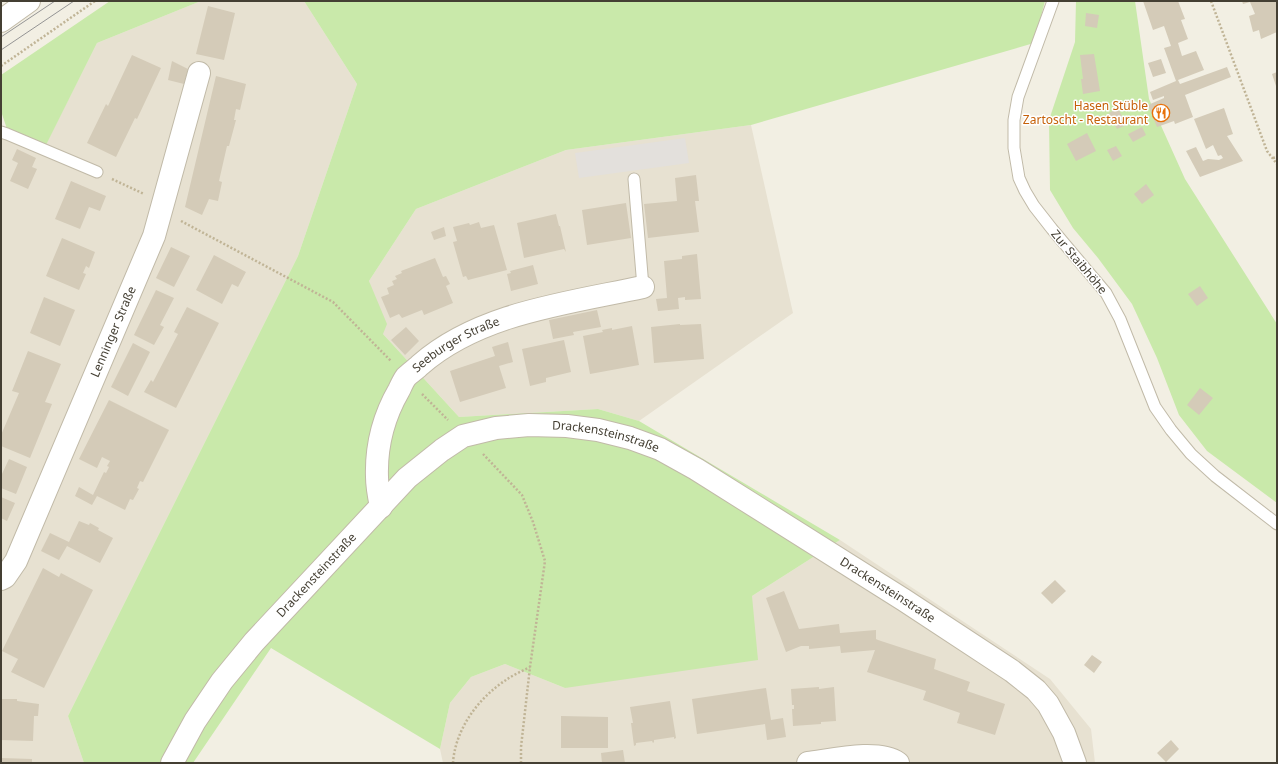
<svg xmlns="http://www.w3.org/2000/svg" width="1278" height="764" viewBox="0 0 1278 764" font-family="'Noto Sans',sans-serif">
<rect width="100%" height="100%" fill="#f2efe3"/>
<path fill="#e7e1d1" d="M 201,1 L 304,1 L 357,84 L 298,256 L 68,716 L 84,763 L 1,763 L 1,128 L 46,144 L 97,43 Z
M 751,125 L 793,313 L 639,421 L 598,409 L 459,417 L 383,334 L 369,281 L 416,209 L 566,150 Z
M 840,540 L 1050,679 L 1091,729 L 1095,763 L 443,763 L 440,749 L 450,703 L 471,677 L 505,664 L 565,688 L 752,596 Z"/>
<path fill="#c9e9aa" d="M 110,1 L 201,1 L 97,43 L 46,145 L 7,129 L 1,111 L 1,75 Z
M 304,1 L 1045,1 L 1034,43 L 751,125 L 566,150 L 416,209 L 369,281 L 387,324 L 383,334 L 459,417 L 598,409 L 639,421 L 840,540 L 752,596 L 758,660 L 565,688 L 505,664 L 471,677 L 450,703 L 440,749 L 271,648 L 193,763 L 84,763 L 68,716 L 298,256 L 357,84 Z
M 1076,1 L 1135,1 L 1149,99 L 1185,179 L 1277,324 L 1277,503 L 1207,451 L 1179,415 L 1157,358 L 1132,304 L 1098,258 L 1073,228 L 1050,190 L 1049,120 L 1075,42 Z"/>
<path fill="#e3e0dc" d="M 685,138 L 689,163 L 579,178 L 575,153 Z"/>
<path fill="#d4cbb8" d="M 1143,1 L 1178,1 L 1185,19 L 1181,20 L 1188,39 L 1178,43 L 1182,56 L 1196,51 L 1204,70 L 1178,80 L 1180,84 L 1227,67 L 1231,77 L 1185,95 L 1193,117 L 1175,124 L 1174,121 L 1157,127 L 1148,105 L 1164,98 L 1164,96 L 1153,100 L 1150,92 L 1176,81 L 1164,48 L 1171,46 L 1164,26 L 1153,30 Z
M 1242,1 L 1277,1 L 1277,32 L 1261,39 L 1259,30 L 1253,32 L 1249,16 L 1255,14 L 1250,2 L 1243,4 Z
M 208,6 L 235,13 L 224,60 L 196,54 Z
M 1086,13 L 1099,15 L 1097,28 L 1085,26 Z
M 1094,54 L 1100,91 L 1083,94 L 1081,79 L 1083,79 L 1080,55 Z
M 132,55 L 161,68 L 137,119 L 135,118 L 116,157 L 87,143 L 106,104 L 108,106 Z
M 1161,59 L 1166,73 L 1153,77 L 1148,63 Z
M 172,61 L 188,69 L 184,84 L 168,80 Z
M 1277,72 L 1277,89 L 1272,74 Z
M 216,76 L 246,84 L 240,110 L 236,109 L 234,120 L 236,120 L 229,146 L 227,146 L 219,181 L 222,182 L 218,201 L 209,199 L 202,215 L 185,207 Z
M 1118,108 L 1126,125 L 1117,129 L 1109,113 Z
M 1224,108 L 1233,134 L 1227,136 L 1243,161 L 1200,177 L 1186,151 L 1196,147 L 1203,161 L 1208,159 L 1219,160 L 1223,158 L 1221,155 L 1218,156 L 1213,145 L 1206,149 L 1194,119 Z
M 1142,127 L 1146,135 L 1133,142 L 1128,134 Z
M 1087,133 L 1096,151 L 1076,161 L 1067,144 Z
M 1116,146 L 1122,156 L 1113,161 L 1107,150 Z
M 17,149 L 36,158 L 32,167 L 37,169 L 28,189 L 10,181 L 18,163 L 12,160 Z
M 696,175 L 699,201 L 695,201 L 699,232 L 648,238 L 644,204 L 677,201 L 675,178 Z
M 71,181 L 106,196 L 100,211 L 89,207 L 80,229 L 55,219 Z
M 1146,184 L 1154,195 L 1142,204 L 1134,194 Z
M 626,203 L 631,238 L 587,245 L 582,210 Z
M 556,214 L 559,226 L 560,226 L 566,252 L 564,249 L 524,258 L 517,223 Z
M 479,222 L 481,228 L 494,225 L 507,270 L 468,280 L 466,276 L 463,277 L 453,242 L 457,241 L 453,227 L 469,223 L 470,225 Z
M 444,227 L 446,236 L 434,240 L 431,232 Z
M 62,238 L 95,252 L 89,268 L 86,266 L 83,273 L 86,274 L 79,290 L 46,276 Z
M 171,247 L 190,256 L 174,287 L 156,278 Z
M 697,254 L 701,299 L 685,300 L 685,297 L 678,298 L 679,309 L 658,311 L 656,299 L 667,298 L 664,261 L 682,259 L 682,256 Z
M 214,255 L 246,272 L 238,287 L 232,284 L 222,304 L 196,290 Z
M 435,258 L 443,277 L 446,276 L 450,284 L 446,286 L 453,303 L 424,315 L 422,310 L 402,318 L 399,314 L 390,318 L 381,297 L 389,294 L 387,288 L 394,285 L 392,281 L 397,279 L 395,276 L 402,273 L 401,271 Z
M 533,265 L 538,284 L 511,291 L 507,274 L 511,273 L 510,271 Z
M 1200,286 L 1208,298 L 1197,306 L 1188,294 Z
M 156,290 L 174,298 L 160,325 L 164,327 L 154,345 L 134,335 Z
M 44,297 L 75,310 L 60,346 L 30,333 Z
M 187,307 L 219,323 L 176,408 L 144,392 L 151,380 L 153,382 L 178,334 L 174,332 Z
M 597,310 L 601,327 L 573,332 L 574,335 L 553,339 L 549,320 Z
M 680,324 L 680,325 L 701,324 L 704,359 L 654,363 L 651,327 Z
M 632,326 L 639,365 L 590,374 L 583,336 L 603,332 L 602,330 L 612,328 L 612,330 Z
M 406,327 L 419,341 L 405,355 L 391,340 Z
M 564,340 L 571,372 L 546,378 L 546,382 L 530,386 L 522,349 Z
M 508,342 L 513,362 L 499,366 L 506,388 L 460,402 L 450,371 L 495,356 L 492,347 Z
M 133,343 L 150,352 L 128,396 L 111,387 Z
M 28,351 L 61,364 L 45,402 L 52,404 L 30,458 L 1,446 L 1,435 L 19,393 L 12,391 Z
M 1200,388 L 1213,398 L 1199,415 L 1187,405 Z
M 109,400 L 169,430 L 143,482 L 140,481 L 137,488 L 139,489 L 133,500 L 130,499 L 125,510 L 97,496 L 92,505 L 75,496 L 79,487 L 93,495 L 104,472 L 106,473 L 109,467 L 107,466 L 110,461 L 102,457 L 97,468 L 79,459 Z
M 9,459 L 27,467 L 16,494 L 1,488 L 1,476 Z
M 1,497 L 15,503 L 7,521 L 1,518 Z
M 79,521 L 89,525 L 90,523 L 99,528 L 98,530 L 113,538 L 100,563 L 67,546 L 59,560 L 41,551 L 50,533 L 69,542 Z
M 43,568 L 59,577 L 61,573 L 93,590 L 44,688 L 11,672 L 18,659 L 2,651 Z
M 1055,580 L 1066,591 L 1052,604 L 1041,593 Z
M 784,591 L 799,629 L 839,624 L 840,633 L 876,630 L 876,639 L 878,640 L 936,659 L 934,669 L 970,682 L 967,691 L 1005,704 L 995,735 L 957,723 L 960,713 L 923,700 L 926,691 L 867,672 L 875,650 L 841,653 L 840,646 L 809,649 L 809,646 L 801,646 L 786,652 L 766,598 Z
M 1092,655 L 1102,662 L 1094,673 L 1084,665 Z
M 819,687 L 819,689 L 834,687 L 836,721 L 821,722 L 821,724 L 793,726 L 792,709 L 794,709 L 794,705 L 792,705 L 791,689 Z
M 766,688 L 771,720 L 783,718 L 786,737 L 767,740 L 765,724 L 697,734 L 692,699 Z
M 1,699 L 17,699 L 17,701 L 39,704 L 38,716 L 34,716 L 33,741 L 1,740 Z
M 670,701 L 676,738 L 674,739 L 674,737 L 654,740 L 654,742 L 653,743 L 652,741 L 636,743 L 636,745 L 634,746 L 631,723 L 633,723 L 630,707 Z
M 561,716 L 608,717 L 608,748 L 561,748 Z
M 1171,740 L 1179,749 L 1166,762 L 1157,753 Z
M 623,750 L 625,763 L 602,763 L 601,753 Z
M 1,758 L 32,759 L 32,763 L 1,763 Z"/>
<g fill="none" stroke-linecap="round" stroke-linejoin="round">
<defs>
<path id="lane" d="M 1053,1 L 1018,97 L 1014,120 L 1014,148 L 1019,178 L 1025,191 L 1034,206 L 1052,229 L 1106,293 L 1120,319 L 1155,407 L 1171,430 L 1191,454 L 1215,476 L 1277,524
M 1,132 L 7,134 L 97,172
M 634,179 L 643,287"/>
<g id="street">
<path d="M 1,21 L 29,1"/>
<path id="s1" d="M 381,507 C 379,497 377,487 377,477 C 376,447 384,416 399,390 C 401,386 403,381 406,377 C 410,373 416,369 420,365 C 479,313 568,303 643,287"/>
<path id="s2" d="M 1,579 L 5,577 L 16,561 L 154,236 L 199,73"/>
<path id="s3" d="M 172,763 L 195,721 L 222,681 L 254,642 L 407,478 L 442,450 L 463,436 L 496,428 L 529,425 L 567,426 L 598,430 L 630,438 L 660,449 L 696,469 L 904,600 L 1012,671 L 1036,690 L 1048,704 L 1064,733 L 1075,763"/>
<path d="M 808,763 C 832,760 878,749 898,763"/>
</g>
</defs>
<use href="#lane" stroke="#c1baa8" stroke-width="13"/>
<use href="#street" stroke="#c1baa8" stroke-width="24"/>
<path stroke="#c0b496" stroke-width="2.5" stroke-dasharray="2 2" stroke-linecap="butt" d="M 1211,1 L 1267,151 L 1277,164
M 1,66 L 95,1
M 1273,158 L 1277,157
M 112,179 L 144,194
M 181,221 L 333,302 L 391,361
M 422,394 L 448,420
M 483,454 L 522,495 L 533,522 L 545,561 L 530,667 L 521,747 L 521,763
M 453,763 C 455,730 478,698 506,680 C 513,675 522,671 530,667"/>
<use href="#lane" stroke="#fff" stroke-width="11"/>
<use href="#street" stroke="#fff" stroke-width="22"/>
<path stroke="#949494" stroke-width="1" d="M 1,37 L 55,1
M 1,50 L 74,1"/>
</g>
<defs>
<symbol id="restaurant-ring" viewBox="-11 -11 22 22"><circle r="9.5" fill="#fff" stroke="#e8710a" stroke-width="1.5"/><path d="M-5-6h1v4h1v-4h1v4h1v-4h1v5L-1.5 .5V6h-2V.5L-5-1ZM5-6V6H3V1.5H1.5Q1.5-4 5-6Z" fill="#e8710a"/></symbol>
</defs>
<g fill-rule="evenodd">
<use href="#restaurant-ring" x="1151" y="103" width="20" height="20"/>
</g>
<g text-anchor="middle" stroke-width="3" stroke-linejoin="round" paint-order="stroke">
<g font-size="12" fill="#c56008" stroke="#fff" text-anchor="end">
<text x="1148" y="110">Hasen Stüble<tspan x="1148" dy="14">Zartoscht - Restaurant</tspan></text>
</g>
<g font-size="12" fill="#443f33" stroke="#fff">
<text transform="translate(1079 262) rotate(50)" y="4">Zur Staibhöhe</text>
<text dy="4" stroke="none"><textPath href="#s2" startOffset="273">Lenninger Straße</textPath></text>
<text dy="4" stroke="none"><textPath href="#s1" startOffset="196">Seeburger Straße</textPath></text>
<text dy="4" stroke="none"><textPath href="#s3" startOffset="586">Drackensteinstraße</textPath></text>
<text dy="4" stroke="none"><textPath href="#s3" startOffset="238">Drackensteinstraße</textPath></text>
<text dy="4" stroke="none"><textPath href="#s3" startOffset="910">Drackensteinstraße</textPath></text>
</g>
</g>
<rect width="1278" height="764" fill="none" stroke="#443f33" stroke-width="4"/>
</svg>
